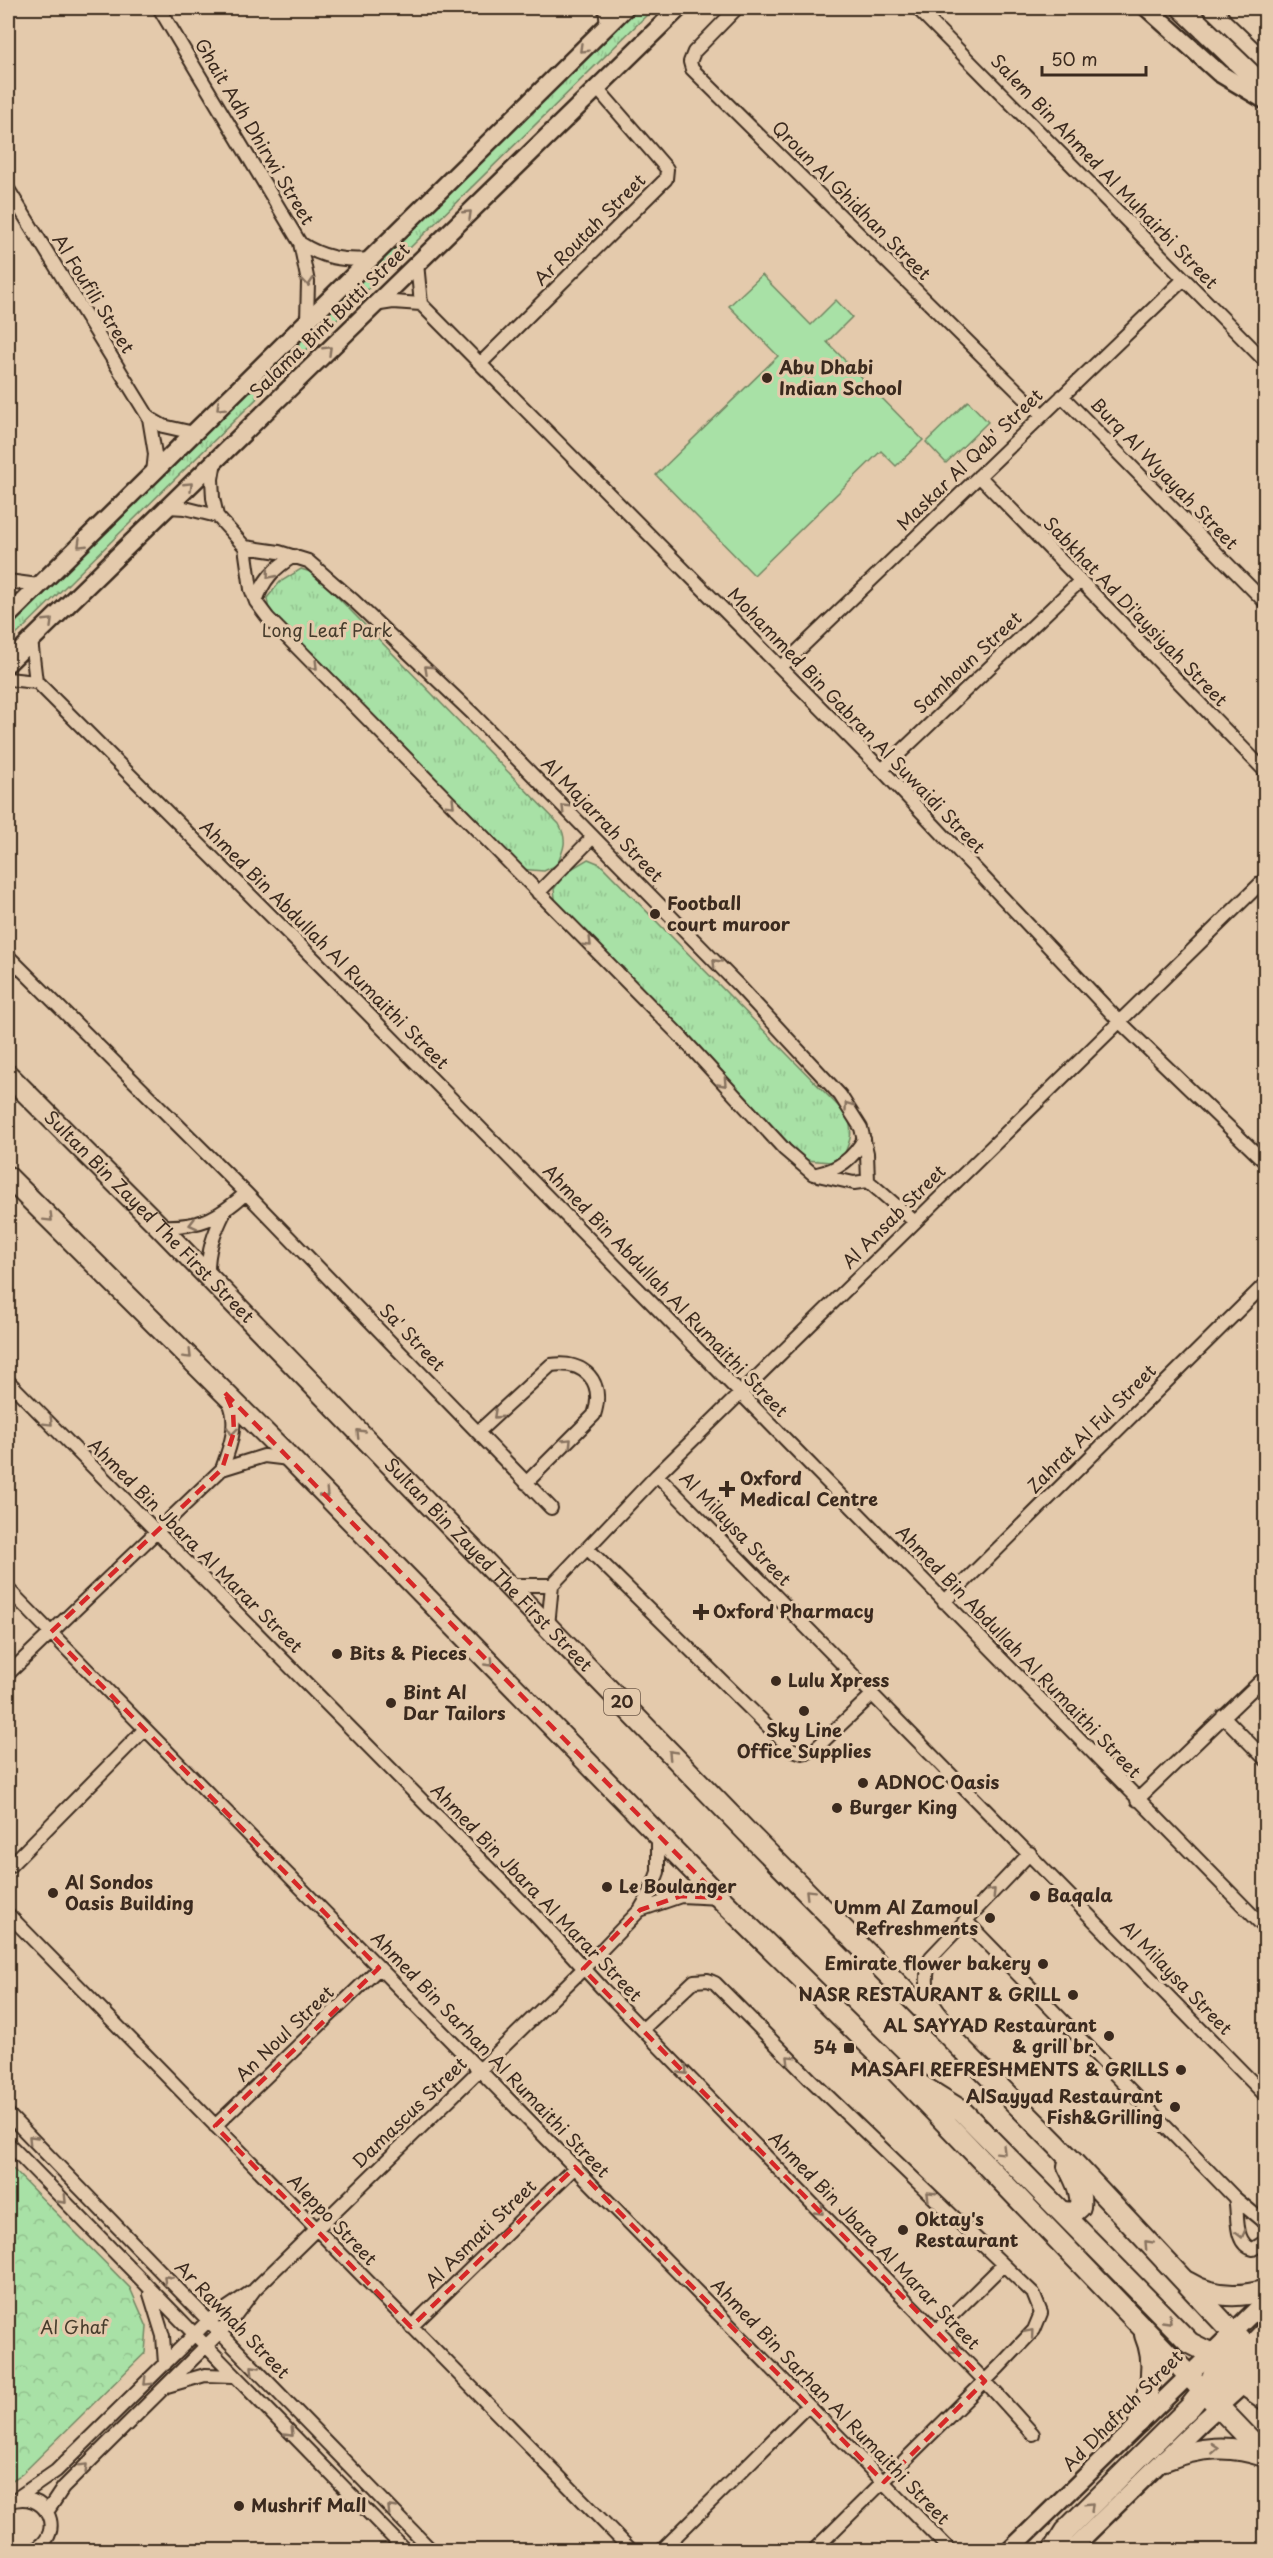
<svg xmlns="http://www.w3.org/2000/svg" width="1273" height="2558" viewBox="0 0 1273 2558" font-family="'Playpen Sans',sans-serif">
<defs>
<pattern id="grass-tufts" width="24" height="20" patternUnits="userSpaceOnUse" patternTransform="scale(1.5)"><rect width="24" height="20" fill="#a8e1a6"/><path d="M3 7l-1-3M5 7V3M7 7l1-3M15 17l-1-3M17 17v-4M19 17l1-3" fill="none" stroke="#92c18e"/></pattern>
<pattern id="forest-crowns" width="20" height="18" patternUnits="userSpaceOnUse" patternTransform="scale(1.5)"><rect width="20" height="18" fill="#a8e1a6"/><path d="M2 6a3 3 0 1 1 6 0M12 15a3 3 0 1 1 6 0" fill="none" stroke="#92c18e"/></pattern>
</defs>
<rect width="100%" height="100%" fill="#e4caac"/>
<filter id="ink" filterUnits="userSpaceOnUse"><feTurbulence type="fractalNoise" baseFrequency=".0167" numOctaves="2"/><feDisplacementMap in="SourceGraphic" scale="12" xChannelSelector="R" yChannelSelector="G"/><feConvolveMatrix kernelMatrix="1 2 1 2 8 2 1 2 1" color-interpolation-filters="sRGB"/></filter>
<g filter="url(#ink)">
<path fill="url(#grass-tufts)" stroke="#728662" stroke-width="1.5" d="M 637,8 L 654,8 L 8,643 L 8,628 L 160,472 Z
M 301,569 L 314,573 L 559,824 C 568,840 564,849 557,865 L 544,871 L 518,869 L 270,617 L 267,598 L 280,582 Z
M 588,859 L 600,864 L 846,1114 C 854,1131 851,1139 844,1155 L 831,1162 L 805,1160 L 556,907 L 554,889 L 566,872 Z"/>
<path fill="url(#forest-crowns)" stroke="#728662" stroke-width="1.5" d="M 8,2164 L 130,2288 L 147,2327 L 145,2353 L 22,2474 L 8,2483 Z"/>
<path fill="#a8e1a6" stroke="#728662" stroke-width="1.5" d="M 762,275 L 811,325 L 836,300 L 852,317 L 827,342 L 923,440 L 896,466 L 881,451 L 754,575 L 656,475 L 778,356 L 729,306 Z
M 968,401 L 988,422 L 946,463 L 926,442 Z"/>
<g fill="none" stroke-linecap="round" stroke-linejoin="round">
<defs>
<path id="minor" d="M 159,8 L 300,243 L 308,282 L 307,321
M 605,8 L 607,25
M 737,8 L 694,52 L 690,62 L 692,69 L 1042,415
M 917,8 L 1266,362
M 8,189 L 149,418 L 155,454 L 153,473
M 300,243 C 323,258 343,261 370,259
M 417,263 L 421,304 L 882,770 L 1119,1021 L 1266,1163
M 374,305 L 393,302 L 421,304
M 480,364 L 666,179 L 667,169 L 597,88
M 1062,396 L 1266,603
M 149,418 L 163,426 L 194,433
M 215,461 L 212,479 L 213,498 L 217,516 L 245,547 L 251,589 L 256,602 L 268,618 L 683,1039 L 785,1150 L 813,1174 L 854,1183 L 868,1181 L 915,1222
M 979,476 L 1266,772
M 168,507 L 185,508 L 217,516
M 245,547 L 279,552 L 308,561 L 354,601 L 473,714 L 738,985 L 840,1095 L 861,1128 L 867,1153 L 868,1181
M 8,581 L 38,585
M 256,602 C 263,580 274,568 294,556
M 31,640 L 36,682
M 781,667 L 1184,279
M 8,679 L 36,682 L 39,684 L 327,972 L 1266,1929
M 882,770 L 1079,582
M 538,893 L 593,837
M 8,956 L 246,1193 L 551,1508
M 817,1174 C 839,1170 854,1157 864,1139
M 159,1226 C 199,1228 217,1219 246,1193
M 208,1276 C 207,1251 214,1233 225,1211
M 8,1381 L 535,1915 L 602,1988 L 985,2381 L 1033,2434
M 478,1432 L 551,1365 C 585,1360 605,1382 594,1415 L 526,1483
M 222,1469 C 230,1447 239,1424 229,1401
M 657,1475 L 1266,2096
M 587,1548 L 791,1749 L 802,1753 L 813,1751 L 872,1695
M 508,1585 L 552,1585
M 8,1589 L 946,2546 L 948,2550
M 944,1602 L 1266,1283
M 548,1626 L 552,1585 L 657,1475 L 1266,878
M 8,1674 L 222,1469 L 264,1456 L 289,1459
M 1223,1716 L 1266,1760
M 1137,1800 L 1266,1676
M 8,1868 L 145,1729
M 640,1910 L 681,1896 L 720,1898
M 8,1914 L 631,2550
M 965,1920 L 1235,2198 L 1266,2224
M 952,2027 C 931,2003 920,1991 931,1957 L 1030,1853
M 643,2029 L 694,1981 L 708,1980 L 715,1983 L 810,2079 L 1033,2293 L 1041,2313 L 1034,2330 L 999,2367 L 814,2550
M 8,2114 L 431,2550
M 215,2126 L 379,1968
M 8,2143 L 405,2550
M 1235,2198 C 1239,2214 1233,2244 1253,2249 L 1266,2241
M 150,2294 L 163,2336 L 165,2364
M 411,2327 L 575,2167
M 937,2330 L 1003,2265
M 167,2386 L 205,2375 L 233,2376
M 17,2498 L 56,2471 L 208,2321 L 251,2292
M 8,2502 C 45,2487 68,2532 34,2550
M 47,2512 L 63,2488 L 231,2321 L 255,2289 L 583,1969 L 640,1910 L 650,1893 L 658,1872 L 658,1836
M 8,2548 L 11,2550
M 662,2550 L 808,2405"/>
<path id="secondary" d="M 1147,8 L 1219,73 L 1266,101
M 8,616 L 625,8
M 8,663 L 679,8
M 1010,2550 L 1266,2300
M 1071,2550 L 1203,2421 L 1266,2364"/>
<g id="primary">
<path id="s1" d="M 8,1075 L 159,1226 L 747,1832 L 1057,2145 L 1266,2368"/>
<path d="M 8,1177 L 291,1459 L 720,1898 L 890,2065 L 1266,2456"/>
<path d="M 917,2083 L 962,2111 L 1190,2343 L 1216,2356 L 1264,2366"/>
<path d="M 1063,2212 L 1073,2213 L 1080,2207 C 1082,2192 1075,2180 1068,2166"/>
<path d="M 1187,2282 C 1211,2297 1239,2298 1266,2290"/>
<path d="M 1219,2374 L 1237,2380 L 1266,2400"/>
<path d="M 1218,2406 L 1243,2355 L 1266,2331"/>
<path d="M 1139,2422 C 1149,2391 1158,2366 1145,2335"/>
<path d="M 1165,2460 C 1199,2447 1229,2444 1264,2456"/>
<path d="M 1053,2550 L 1065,2531 L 1190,2407 L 1210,2382 L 1227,2347"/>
</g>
<path id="trunk" d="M 1182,8 L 1266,89
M 1238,8 L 1266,35"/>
</defs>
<use href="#minor" stroke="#3b2a1e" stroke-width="16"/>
<use href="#secondary" stroke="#3b2a1e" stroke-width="21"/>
<use href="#primary" stroke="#3b2a1e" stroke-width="24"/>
<use href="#trunk" stroke="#3b2a1e" stroke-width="24"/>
<use href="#minor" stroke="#e4caac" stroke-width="12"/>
<use href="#secondary" stroke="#e4caac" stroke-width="16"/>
<use href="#primary" stroke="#e4caac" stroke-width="20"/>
<use href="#trunk" stroke="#e4caac" stroke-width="20"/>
</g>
<defs><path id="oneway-chevron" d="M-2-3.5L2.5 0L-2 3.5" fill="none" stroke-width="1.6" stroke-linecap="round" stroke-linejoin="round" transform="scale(1.5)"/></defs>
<g stroke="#87725e">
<use href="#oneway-chevron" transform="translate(583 49) rotate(136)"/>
<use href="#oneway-chevron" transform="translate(468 214) rotate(-44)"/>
<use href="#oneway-chevron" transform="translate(308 282) rotate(85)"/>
<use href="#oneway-chevron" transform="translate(328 350) rotate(-44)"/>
<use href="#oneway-chevron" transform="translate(220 407) rotate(135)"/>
<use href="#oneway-chevron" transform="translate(189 486) rotate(-44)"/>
<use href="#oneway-chevron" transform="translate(81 544) rotate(136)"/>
<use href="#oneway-chevron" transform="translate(270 575) rotate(130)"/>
<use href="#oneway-chevron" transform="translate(49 622) rotate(-44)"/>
<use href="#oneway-chevron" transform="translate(314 666) rotate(45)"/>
<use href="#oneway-chevron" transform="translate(428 669) rotate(-137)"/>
<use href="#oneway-chevron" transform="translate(451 804) rotate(45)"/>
<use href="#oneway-chevron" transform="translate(565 808) rotate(-135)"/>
<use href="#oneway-chevron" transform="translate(588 943) rotate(45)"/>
<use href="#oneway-chevron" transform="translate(716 963) rotate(-134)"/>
<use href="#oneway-chevron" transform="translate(723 1083) rotate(47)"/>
<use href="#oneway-chevron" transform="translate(848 1106) rotate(-126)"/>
<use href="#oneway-chevron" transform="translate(49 1218) rotate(45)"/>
<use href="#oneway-chevron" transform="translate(193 1224) rotate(166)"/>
<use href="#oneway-chevron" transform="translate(188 1355) rotate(45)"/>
<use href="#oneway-chevron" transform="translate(497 1415) rotate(137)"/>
<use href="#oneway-chevron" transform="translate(49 1422) rotate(45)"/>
<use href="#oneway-chevron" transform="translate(232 1431) rotate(97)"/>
<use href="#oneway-chevron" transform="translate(360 1433) rotate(-134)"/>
<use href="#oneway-chevron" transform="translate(568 1442) rotate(-45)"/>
<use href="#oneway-chevron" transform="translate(325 1494) rotate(46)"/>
<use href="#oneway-chevron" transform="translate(490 1663) rotate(46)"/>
<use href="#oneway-chevron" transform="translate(672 1754) rotate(-134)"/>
<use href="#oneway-chevron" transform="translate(992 1892) rotate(-46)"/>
<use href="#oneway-chevron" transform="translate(809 1893) rotate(-135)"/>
<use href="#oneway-chevron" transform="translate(790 2059) rotate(-135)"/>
<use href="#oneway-chevron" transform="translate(684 2071) rotate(46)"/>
<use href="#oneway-chevron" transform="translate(32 2139) rotate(-134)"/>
<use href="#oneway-chevron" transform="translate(1002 2151) rotate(45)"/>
<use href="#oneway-chevron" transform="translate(930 2195) rotate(-136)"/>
<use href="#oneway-chevron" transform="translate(63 2200) rotate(46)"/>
<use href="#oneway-chevron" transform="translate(820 2211) rotate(46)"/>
<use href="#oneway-chevron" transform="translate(1241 2234) rotate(76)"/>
<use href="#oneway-chevron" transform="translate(1148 2244) rotate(-133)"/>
<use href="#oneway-chevron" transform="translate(167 2279) rotate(-134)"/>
<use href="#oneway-chevron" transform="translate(1168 2320) rotate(46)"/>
<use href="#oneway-chevron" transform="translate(1030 2333) rotate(-50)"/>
<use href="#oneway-chevron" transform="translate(956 2350) rotate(46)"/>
<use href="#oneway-chevron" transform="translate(254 2369) rotate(-134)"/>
<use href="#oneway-chevron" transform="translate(147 2382) rotate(135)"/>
<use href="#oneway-chevron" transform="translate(290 2433) rotate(46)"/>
<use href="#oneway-chevron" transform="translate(1215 2448) rotate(-3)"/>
<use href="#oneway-chevron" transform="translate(84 2467) rotate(-45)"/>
<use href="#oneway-chevron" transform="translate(1090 2506) rotate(-45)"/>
<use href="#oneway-chevron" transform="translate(391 2509) rotate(-134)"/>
</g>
</g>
<path fill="none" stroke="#d62828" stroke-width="4.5" stroke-dasharray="12 8" stroke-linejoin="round" d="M 225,1393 L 720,1898 L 681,1896 L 640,1910 L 583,1969 L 985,2381 L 884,2482 L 575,2167 L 411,2327 L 215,2126 L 379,1968 L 50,1633 L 222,1469 L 234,1432 L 233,1411 Z"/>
<g fill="#3b2a1e" stroke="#e4caac" stroke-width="2">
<circle cx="767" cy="378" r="6"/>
<circle cx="655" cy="914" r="6"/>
<path d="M724 1480h6v6h6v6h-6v6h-6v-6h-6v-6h6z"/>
<path d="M698 1603h6v6h6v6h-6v6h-6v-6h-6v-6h6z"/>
<circle cx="337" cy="1654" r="6"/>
<circle cx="776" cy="1681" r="6"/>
<circle cx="391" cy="1703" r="6"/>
<circle cx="804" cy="1711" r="6"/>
<circle cx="863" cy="1783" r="6"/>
<circle cx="837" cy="1808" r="6"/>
<circle cx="607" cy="1887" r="6"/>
<circle cx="53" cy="1893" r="6"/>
<circle cx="1035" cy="1896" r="6"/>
<circle cx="990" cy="1918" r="6"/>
<circle cx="1043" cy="1964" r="6"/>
<circle cx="1073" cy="1995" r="6"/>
<circle cx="1109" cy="2036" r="6"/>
<rect x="843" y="2042" width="12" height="12" rx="3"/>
<circle cx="1181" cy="2070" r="6"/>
<circle cx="1175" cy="2107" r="6"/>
<circle cx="903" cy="2230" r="6"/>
<circle cx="239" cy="2506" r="6"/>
</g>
<g text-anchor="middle" stroke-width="6" stroke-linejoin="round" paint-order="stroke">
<rect fill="#e4caac" stroke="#6e5a49" stroke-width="1.5" x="604" y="1689" width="36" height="26" rx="4.5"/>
<g font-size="16" font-weight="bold" fill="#3b2a1e">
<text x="622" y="1708">20</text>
</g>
<g font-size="18" fill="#3b2a1e" stroke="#e4caac">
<text transform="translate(254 132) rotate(59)" y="6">Ghait Adh Dhirwi Street</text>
<text transform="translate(1104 172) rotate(46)" y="6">Salem Bin Ahmed Al Muhairbi Street</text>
<text transform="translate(851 201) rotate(45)" y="6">Qroun Al Ghidhan Street</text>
<text transform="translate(590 230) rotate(-45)" y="6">Ar Routah Street</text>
<text transform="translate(93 294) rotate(58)" y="6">Al Foufili Street</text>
<text transform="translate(330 321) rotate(-44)" y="6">Salama Bint Butti Street</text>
<text transform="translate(970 460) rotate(-44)" y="6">Maskar Al Qab' Street</text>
<text transform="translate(1164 474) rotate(46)" y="6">Burq Al Wyayah Street</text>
<text transform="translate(1135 612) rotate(46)" y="6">Sabkhat Ad Di'aysiyah Street</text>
<text transform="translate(968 663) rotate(-43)" y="6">Samhoun Street</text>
<text transform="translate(856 721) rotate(46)" y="6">Mohammed Bin Gabran Al Suwaidi Street</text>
<text transform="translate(602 820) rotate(46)" y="6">Al Majarrah Street</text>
<text transform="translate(324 945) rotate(45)" y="6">Ahmed Bin Abdullah Al Rumaithi Street</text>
<text dy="6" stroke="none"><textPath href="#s1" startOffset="200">Sultan Bin Zayed The First Street</textPath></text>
<text transform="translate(894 1217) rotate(-45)" y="6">Al Ansab Street</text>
<text transform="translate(665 1291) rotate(46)" y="6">Ahmed Bin Abdullah Al Rumaithi Street</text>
<text transform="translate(412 1338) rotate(46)" y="6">Sa' Street</text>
<text transform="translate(1092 1429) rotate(-45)" y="6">Zahrat Al Ful Street</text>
<text transform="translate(735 1529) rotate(46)" y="6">Al Milaysa Street</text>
<text transform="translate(195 1546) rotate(45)" y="6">Ahmed Bin Jbara Al Marar Street</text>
<text dy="6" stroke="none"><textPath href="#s1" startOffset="686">Sultan Bin Zayed The First Street</textPath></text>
<text transform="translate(1018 1652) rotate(46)" y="6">Ahmed Bin Abdullah Al Rumaithi Street</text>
<text transform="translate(536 1893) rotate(46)" y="6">Ahmed Bin Jbara Al Marar Street</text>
<text transform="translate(1176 1978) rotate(46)" y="6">Al Milaysa Street</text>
<text transform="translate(285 2034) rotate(-44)" y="6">An Noul Street</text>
<text transform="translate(490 2055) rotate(46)" y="6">Ahmed Bin Sarhan Al Rumaithi Street</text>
<text transform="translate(410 2113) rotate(-44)" y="6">Damascus Street</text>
<text transform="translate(332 2220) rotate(46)" y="6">Aleppo Street</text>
<text transform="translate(481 2234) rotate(-44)" y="6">Al Asmati Street</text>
<text transform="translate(874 2241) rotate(46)" y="6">Ahmed Bin Jbara Al Marar Street</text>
<text transform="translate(232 2320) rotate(46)" y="6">Ar Rawhah Street</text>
<text transform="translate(830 2402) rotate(46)" y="6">Ahmed Bin Sarhan Al Rumaithi Street</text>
<text transform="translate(1123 2411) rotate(-45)" y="6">Ad Dhafrah Street</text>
</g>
<g font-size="18" font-weight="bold" fill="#3b2a1e" stroke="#e4caac" text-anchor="start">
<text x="779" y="374">Abu Dhabi<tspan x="779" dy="21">Indian School</tspan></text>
<text x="667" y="910">Football<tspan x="667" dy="21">court muroor</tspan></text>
<text x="740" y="1485">Oxford<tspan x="740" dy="21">Medical Centre</tspan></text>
<text x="713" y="1618">Oxford Pharmacy</text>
<text x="349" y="1660">Bits &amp; Pieces</text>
<text x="788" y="1687">Lulu Xpress</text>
<text x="403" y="1699">Bint Al<tspan x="403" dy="21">Dar Tailors</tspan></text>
<text x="804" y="1737" text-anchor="middle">Sky Line<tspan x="804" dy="21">Office Supplies</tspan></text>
<text x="875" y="1789">ADNOC Oasis</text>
<text x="849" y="1814">Burger King</text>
<text x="65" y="1889">Al Sondos<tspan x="65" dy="21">Oasis Building</tspan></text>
<text x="619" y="1893">Le Boulanger</text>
<text x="1047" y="1902">Baqala</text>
<text x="978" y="1914" text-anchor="end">Umm Al Zamoul<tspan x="978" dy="21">Refreshments</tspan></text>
<text x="1031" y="1970" text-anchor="end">Emirate flower bakery</text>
<text x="1061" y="2001" text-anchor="end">NASR RESTAURANT &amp; GRILL</text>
<text x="1097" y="2032" text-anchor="end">AL SAYYAD Restaurant<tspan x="1097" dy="21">&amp; grill br.</tspan></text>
<text x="837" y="2054" text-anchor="end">54</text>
<text x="1169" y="2076" text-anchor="end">MASAFI REFRESHMENTS &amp; GRILLS</text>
<text x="1163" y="2103" text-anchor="end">AlSayyad Restaurant<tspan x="1163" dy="21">Fish&amp;Grilling</tspan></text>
<text x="915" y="2226">Oktay's<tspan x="915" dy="21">Restaurant</tspan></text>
<text x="251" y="2512">Mushrif Mall</text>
</g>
<g font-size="18" fill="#463c2c" stroke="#e4caac">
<text x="327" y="637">Long Leaf Park</text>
<text x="74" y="2334">Al Ghaf</text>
</g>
</g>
<rect width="1273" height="2558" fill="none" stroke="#e4caac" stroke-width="30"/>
<rect x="15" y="15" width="1243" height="2528" fill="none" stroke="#3b2a1e" stroke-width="2" filter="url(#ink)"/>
<path d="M1042 66v9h104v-9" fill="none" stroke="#3b2a1e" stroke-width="3"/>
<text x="1051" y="66" font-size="18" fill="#3b2a1e" stroke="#e4caac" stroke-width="4.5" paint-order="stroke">50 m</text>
</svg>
